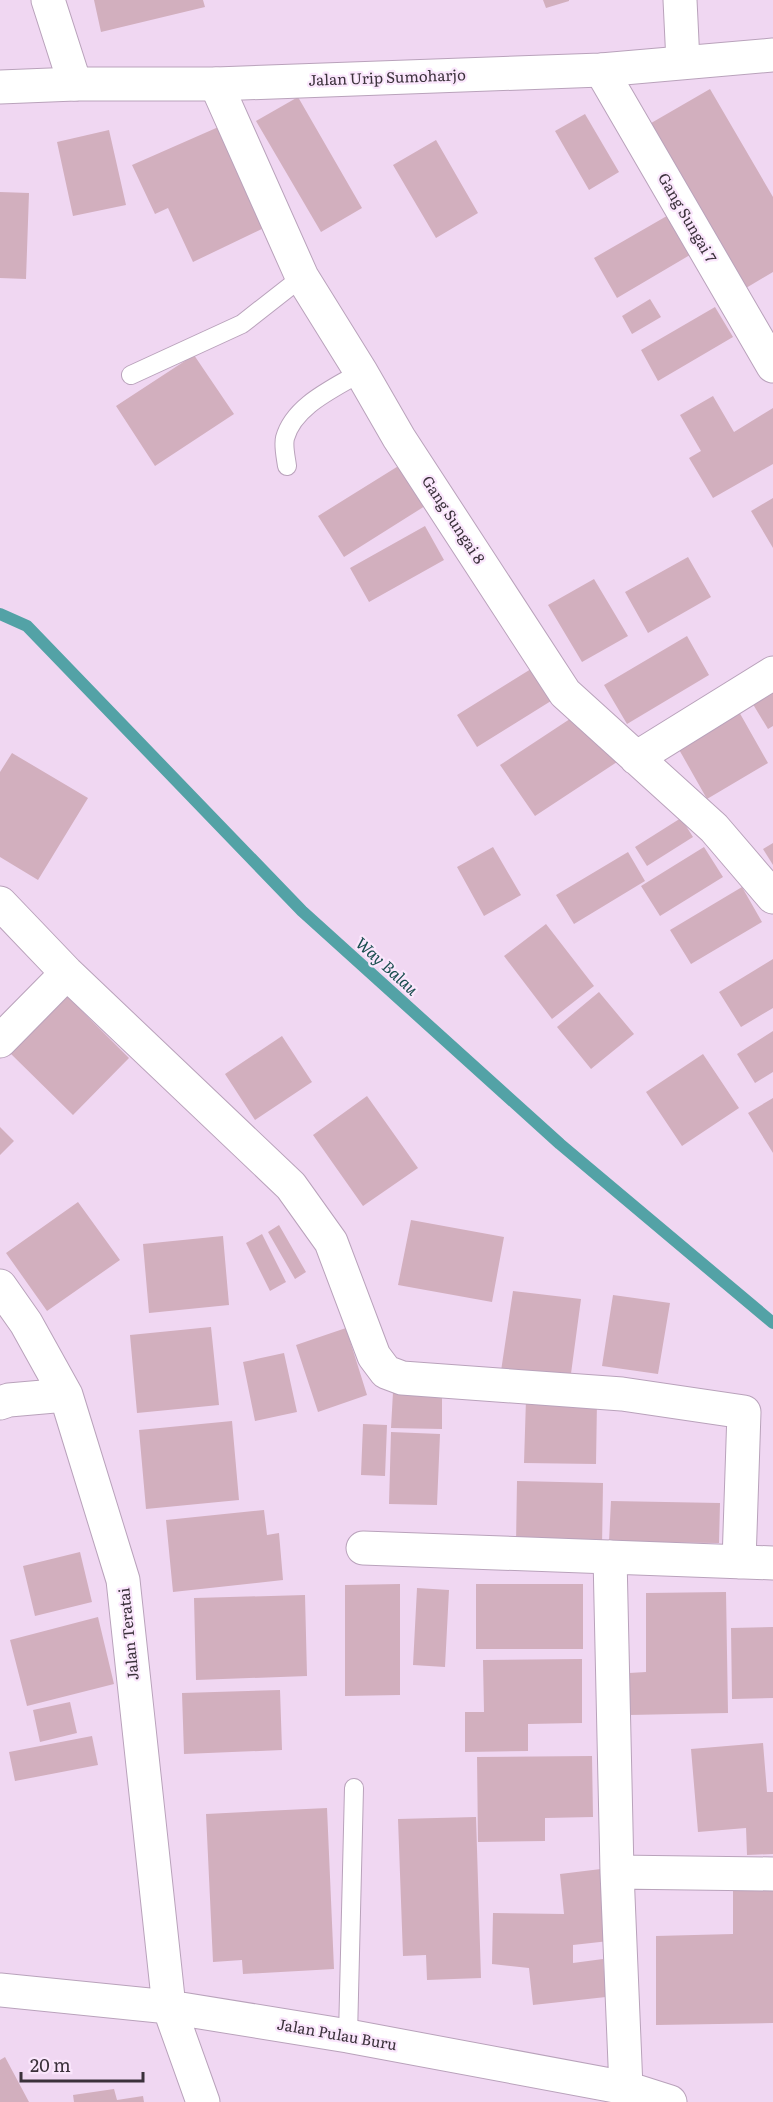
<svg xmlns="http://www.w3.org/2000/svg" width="773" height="2102" viewBox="0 0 773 2102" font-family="Literata,serif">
<rect width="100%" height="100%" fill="#f0d7f2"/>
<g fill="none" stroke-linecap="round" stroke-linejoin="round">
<path stroke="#53a2a6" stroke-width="12" d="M 0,614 L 27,626 L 302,911 L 560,1144 L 773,1323"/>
</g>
<path fill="#d2afbe" d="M 94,0 L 203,0 L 205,7 L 101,32 Z
M 543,0 L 569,0 L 569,1 L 546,8 Z
M 710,89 L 773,197 L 773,272 L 741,291 L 646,126 Z
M 298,97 L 362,208 L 321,232 L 256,121 Z
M 585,114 L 619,172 L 589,190 L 555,131 Z
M 223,125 L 266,227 L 193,262 L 168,208 L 155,214 L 132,165 Z
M 109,130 L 126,205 L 73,216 L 57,142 Z
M 436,140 L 478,213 L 436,238 L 393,165 Z
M 0,192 L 29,193 L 26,279 L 0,278 Z
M 672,213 L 695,252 L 617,298 L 594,258 Z
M 650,299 L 661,317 L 632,334 L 622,316 Z
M 715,307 L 733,337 L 658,381 L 641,350 Z
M 194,355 L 234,414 L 155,466 L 116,406 Z
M 713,396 L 734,432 L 773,408 L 773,464 L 713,498 L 689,458 L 701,451 L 680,415 Z
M 400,465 L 425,506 L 344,557 L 318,516 Z
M 773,498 L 773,548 L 751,511 Z
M 425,526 L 444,560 L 369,602 L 350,568 Z
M 688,557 L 711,597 L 648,633 L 625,592 Z
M 594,579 L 628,636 L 582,662 L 548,605 Z
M 687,636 L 709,675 L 627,724 L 604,685 Z
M 539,664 L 559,696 L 477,747 L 457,715 Z
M 773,687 L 773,726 L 768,729 L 751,701 Z
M 738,710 L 768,763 L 707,799 L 677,746 Z
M 582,711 L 617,762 L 535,816 L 500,765 Z
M 12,753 L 88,798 L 38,880 L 0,857 L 0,772 Z
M 681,818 L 693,837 L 647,866 L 635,847 Z
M 773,843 L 773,865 L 763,849 Z
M 493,847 L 521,895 L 484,916 L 457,867 Z
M 704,847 L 723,877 L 660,916 L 641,886 Z
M 628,852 L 645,881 L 574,924 L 556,895 Z
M 742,887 L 762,922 L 691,964 L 670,930 Z
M 546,924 L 594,986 L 552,1019 L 504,956 Z
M 773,959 L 773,1008 L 741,1027 L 719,992 Z
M 599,992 L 634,1034 L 591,1069 L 557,1027 Z
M 67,996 L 129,1058 L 73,1115 L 10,1053 Z
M 773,1031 L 773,1072 L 755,1083 L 737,1054 Z
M 282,1036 L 312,1082 L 255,1120 L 225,1074 Z
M 703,1054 L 739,1108 L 682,1146 L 646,1092 Z
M 367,1096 L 418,1168 L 363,1206 L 313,1135 Z
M 773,1098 L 773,1153 L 748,1113 Z
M 0,1127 L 14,1141 L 0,1155 Z
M 78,1202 L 120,1260 L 47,1311 L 6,1253 Z
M 411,1220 L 504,1237 L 492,1302 L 398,1285 Z
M 279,1225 L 306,1272 L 295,1279 L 268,1232 Z
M 262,1234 L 286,1282 L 270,1291 L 246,1243 Z
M 223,1236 L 229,1305 L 149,1313 L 143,1244 Z
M 513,1291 L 581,1299 L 570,1381 L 501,1371 Z
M 613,1295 L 670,1303 L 658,1374 L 602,1366 Z
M 211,1327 L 219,1405 L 137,1413 L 130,1335 Z
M 346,1328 L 367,1395 L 318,1412 L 296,1345 Z
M 284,1353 L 297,1412 L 255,1421 L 243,1362 Z
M 393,1392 L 442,1394 L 442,1429 L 391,1428 Z
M 526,1399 L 597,1400 L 596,1464 L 524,1463 Z
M 232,1421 L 239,1500 L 146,1509 L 139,1430 Z
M 363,1424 L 387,1425 L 385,1476 L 361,1475 Z
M 391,1432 L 440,1434 L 437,1505 L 389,1504 Z
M 517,1481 L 603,1483 L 602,1547 L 516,1545 Z
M 611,1501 L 720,1503 L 719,1543 L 609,1542 Z
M 264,1510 L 267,1535 L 279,1533 L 283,1580 L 173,1592 L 166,1520 Z
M 80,1552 L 92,1602 L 35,1616 L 23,1566 Z
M 400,1584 L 400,1695 L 345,1696 L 345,1585 Z
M 476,1584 L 583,1584 L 583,1649 L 476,1649 Z
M 417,1588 L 449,1590 L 445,1667 L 413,1665 Z
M 726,1592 L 728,1713 L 629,1715 L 629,1673 L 646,1672 L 646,1593 Z
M 305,1595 L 307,1676 L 196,1680 L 194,1598 Z
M 98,1617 L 114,1684 L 27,1706 L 10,1640 Z
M 773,1627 L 773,1698 L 732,1699 L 731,1628 Z
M 582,1659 L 582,1723 L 528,1724 L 528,1751 L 465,1752 L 465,1712 L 484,1712 L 483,1660 Z
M 280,1690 L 282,1750 L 184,1754 L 182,1693 Z
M 70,1702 L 77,1733 L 40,1742 L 33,1710 Z
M 92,1736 L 98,1765 L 15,1781 L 9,1752 Z
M 763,1743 L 767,1792 L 773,1792 L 773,1854 L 747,1855 L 746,1828 L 698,1832 L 691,1749 Z
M 592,1756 L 593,1817 L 545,1818 L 545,1841 L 478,1842 L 477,1757 Z
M 327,1808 L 334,1969 L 243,1974 L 242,1960 L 213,1962 L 206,1814 Z
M 476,1817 L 481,1978 L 427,1980 L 426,1955 L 403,1956 L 398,1819 Z
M 601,1869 L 609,1941 L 573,1945 L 573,1963 L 603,1959 L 606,1997 L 533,2005 L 529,1968 L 492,1964 L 493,1913 L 564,1914 L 560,1874 Z
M 773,1889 L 773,2023 L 656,2025 L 656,1936 L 733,1934 L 733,1890 Z
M 5,2057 L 29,2102 L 0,2102 L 0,2060 Z
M 114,2089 L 117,2100 L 143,2096 L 144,2102 L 74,2102 L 73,2095 Z"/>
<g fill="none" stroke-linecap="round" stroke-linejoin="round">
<defs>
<path id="lane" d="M 131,375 L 242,324 L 302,277
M 287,466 C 286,458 283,446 285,438 C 294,405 335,388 361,372
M 348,2036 L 354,1788"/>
<path id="street" d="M 48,0 L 75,84
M 680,0 L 683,62
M 601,70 L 773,366
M 216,84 L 302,277 L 361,372 L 399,438 L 565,693 L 714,828 L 773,897
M 636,758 L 773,673
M 0,903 L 67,973 L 291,1186 L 331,1242 L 374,1356 L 386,1372 L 402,1378 L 622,1394 L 744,1412 L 739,1562
M 0,1041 L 67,973
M 0,1286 L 26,1323 L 66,1395 L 123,1580 L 169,2007 L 203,2102
M 0,1403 L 9,1400 L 66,1395
M 363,1548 L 773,1563
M 610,1557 L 617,1872 L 626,2088
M 617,1872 L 773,1874
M 0,1990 L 169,2007 L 348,2036 L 626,2088 L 670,2102"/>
<path id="secondary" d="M 0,87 L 75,84 L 216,84 L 601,70 L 773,55"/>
</defs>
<use href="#lane" stroke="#b9a2bb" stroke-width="20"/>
<use href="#street" stroke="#b9a2bb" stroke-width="35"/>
<use href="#secondary" stroke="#b9a2bb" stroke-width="35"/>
<use href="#lane" stroke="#fff" stroke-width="18"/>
<use href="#street" stroke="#fff" stroke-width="33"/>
<use href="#secondary" stroke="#fff" stroke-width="33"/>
</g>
<g text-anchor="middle" stroke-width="4.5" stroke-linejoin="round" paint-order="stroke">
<g font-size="15" fill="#3b313b" stroke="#fae6fc">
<text transform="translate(387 78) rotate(-2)" y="5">Jalan Urip Sumoharjo</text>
<text transform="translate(687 218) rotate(60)" y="5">Gang Sungai 7</text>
<text transform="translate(453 520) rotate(57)" y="5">Gang Sungai 8</text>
<text transform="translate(129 1634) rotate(-96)" y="5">Jalan Teratai</text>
<text transform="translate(337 2035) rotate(10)" y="5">Jalan Pulau Buru</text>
</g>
<g font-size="16" font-style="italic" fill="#184c4d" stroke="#fae6fc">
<text transform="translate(387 966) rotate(42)" y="6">Way Balau</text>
</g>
</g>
<path d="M21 2072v9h122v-9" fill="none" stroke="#3b313b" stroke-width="3"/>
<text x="30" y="2072" font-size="18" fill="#3b313b" stroke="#fae6fc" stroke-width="4.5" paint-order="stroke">20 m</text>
</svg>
